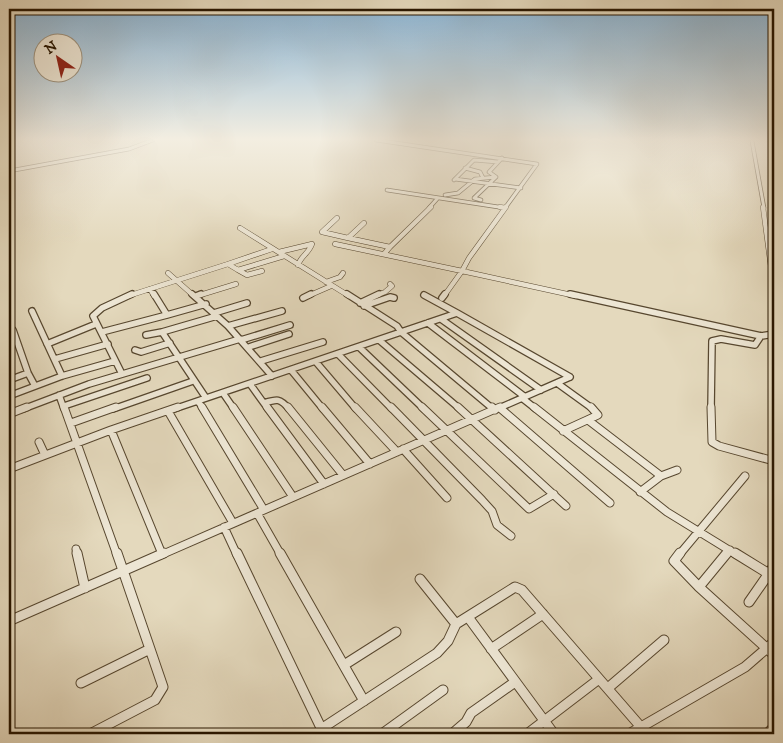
<svg xmlns="http://www.w3.org/2000/svg" width="783" height="743" viewBox="0 0 783 743" font-family="'IM FELL DW Pica',serif">
<rect width="100%" height="100%" fill="#e4d9bd"/>
<filter id="stains"><feTurbulence type="fractalNoise" baseFrequency=".004" numOctaves="4"/><feColorMatrix values="0 0 0 0 .2 0 0 0 0 .09 0 0 0 0 .02 0 0 0 .5 -.17"/></filter>
<radialGradient id="worn" r=".72"><stop offset=".6" stop-color="#630" stop-opacity="0"/><stop offset="1" stop-color="#630" stop-opacity=".3"/></radialGradient>
<g fill="none" stroke-linecap="round" stroke-linejoin="round">
<defs>
<path id="minor-far4" d="M 376,140 L 537,164 L 505,208
M 752,141 L 764,208
M 465,168 L 480,172 L 483,178
M 9,171 L 129,149 L 153,140
M 455,179 L 521,188
M 454,180 L 474,160 L 498,162
M 387,190 L 505,208
M 445,195 L 458,193 L 475,179 L 496,177
M 481,200 L 474,198 L 496,177 L 489,172 L 502,158
M 429,208 L 437,199"/>
<path id="minor-far3" d="M 500,207 L 505,208
M 506,207 L 469,258 L 462,271 L 576,296
M 763,207 L 774,290
M 337,218 L 322,232 L 348,238
M 364,223 L 348,238 L 390,247 L 384,254
M 240,228 L 349,296
M 335,244 L 462,271 L 444,296
M 390,247 L 431,207
M 279,252 L 312,244 C 309,253 301,256 298,265
M 228,264 L 272,249
M 238,270 L 247,275 L 262,271
M 168,273 L 194,296
M 326,282 L 340,277 L 343,273
M 150,289 L 154,296
M 128,296 L 228,264 L 238,270 L 284,256
M 197,296 L 236,284
M 308,296 L 331,286
M 375,296 L 385,292 L 392,286 L 390,284"/>
<path id="minor-far2" d="M 192,294 L 228,326 L 272,376
M 347,294 L 397,326 L 401,332 L 493,409
M 570,294 L 761,336 L 774,334
M 424,295 L 457,313
M 196,296 L 201,294
M 303,298 L 311,294
M 442,298 L 445,294
M 360,303 L 379,294
M 364,306 L 390,297 L 394,298
M 32,311 L 62,376
M 214,313 L 247,303
M 167,315 L 206,304
M 441,319 L 541,390
M 428,323 L 525,397
M 228,326 L 282,311
M 13,330 L 28,373 L 35,386
M 102,332 L 167,315 L 154,294
M 146,335 L 162,332
M 241,340 L 290,325
M 379,340 L 460,409
M 47,344 L 96,324
M 249,347 L 289,334
M 359,347 L 424,409
M 135,350 L 141,352 L 170,343
M 338,354 L 392,409
M 55,359 L 108,344
M 261,361 L 323,342
M 316,362 L 356,409
M 291,370 L 323,409
M 122,374 L 93,316 L 102,308 L 132,294
M 9,380 L 28,373
M 557,383 L 593,409
M 250,384 L 268,409
M 223,393 L 234,409
M 59,395 L 64,409
M 9,396 L 62,376 L 115,361
M 206,398 L 162,332 L 217,316
M 522,398 L 536,409
M 198,401 L 203,409
M 264,403 C 277,399 280,398 289,409
M 64,406 L 147,378
M 23,409 L 89,384 L 240,339
M 113,409 L 193,381
M 174,409 L 457,313 L 570,377
M 497,409 L 570,377
M 711,409 L 712,341 L 721,339 L 755,345 L 761,336"/>
<path id="minor-far1" d="M 64,407 L 117,555
M 202,407 L 264,510
M 233,407 L 293,497
M 267,407 L 324,484
M 288,407 L 343,475
M 322,407 L 370,464
M 355,407 L 397,452
M 391,407 L 482,500 L 492,511 L 497,525 L 511,536
M 422,407 L 529,509 L 554,494
M 458,407 L 566,506
M 492,407 L 495,410
M 534,407 L 667,512 L 737,555
M 711,407 L 712,442 L 719,446 L 774,461
M 500,408 L 610,503
M 168,411 L 233,523
M 9,414 L 27,407
M 588,420 L 661,476 L 640,492
M 71,423 L 116,407
M 111,430 L 162,554
M 563,431 L 598,415 L 591,407
M 39,442 L 45,455
M 403,449 L 447,498
M 9,469 L 111,430 L 178,407
M 661,476 L 677,470
M 257,513 L 281,555
M 224,527 L 237,555
M 76,549 L 77,555
M 161,555 L 500,407
M 679,555 L 745,476
M 726,555 L 730,550"/>
<path id="minor" d="M 77,553 L 85,588
M 237,553 L 324,734
M 280,553 L 364,701
M 680,553 L 674,561 L 699,587 L 774,655
M 735,553 L 774,577
M 420,579 L 456,624
M 699,587 L 727,553
M 749,602 L 774,566
M 468,617 L 554,734
M 9,621 L 164,553
M 491,649 L 543,614
M 344,665 L 396,632
M 81,683 L 150,649 L 117,553
M 608,688 L 664,640
M 321,729 L 437,653 L 448,641 L 456,624 L 515,587 L 522,590 L 647,734
M 90,734 L 155,700 L 163,687 L 150,649
M 382,734 L 443,690
M 452,734 L 466,722 L 471,713 L 515,682
M 527,734 L 599,679
M 629,734 L 745,667 L 774,642
M 767,734 L 774,727"/>
</defs>
<use href="#minor-far4" stroke="#57472f" stroke-width="4.5"/>
<use href="#minor-far3" stroke="#57472f" stroke-width="5.5"/>
<use href="#minor-far2" stroke="#57472f" stroke-width="8"/>
<use href="#minor-far1" stroke="#57472f" stroke-width="9"/>
<use href="#minor" stroke="#57472f" stroke-width="11"/>
<use href="#minor-far4" stroke="#ede6d4" stroke-width="3"/>
<use href="#minor-far3" stroke="#ede6d4" stroke-width="4.5"/>
<use href="#minor-far2" stroke="#ede6d4" stroke-width="5.5"/>
<use href="#minor-far1" stroke="#ede6d4" stroke-width="7"/>
<use href="#minor" stroke="#ede6d4" stroke-width="9"/>
</g>
<linearGradient id="sky" x2="0" y2="1"><stop stop-color="#89b5d7"/><stop offset="0.57" stop-color="#f3eee1"/><stop offset="1" stop-color="#f3eee1" stop-opacity="0"/></linearGradient>
<rect width="783" height="244" fill="url(#sky)"/>
<rect width="783" height="743" fill="none" stroke="#e4d9bd" stroke-width="30"/>
<rect x="10" y="10" width="763" height="723" fill="none" stroke="#281600" stroke-width="2.5"/>
<rect x="15" y="15" width="753" height="713" fill="none" stroke="#281600"/>
<g transform="translate(58 58) rotate(326)"><circle r="24" fill="#ede6d4" stroke="#9e937f"/>
<path d="M0-4L9 19L0 12L-9 19Z" fill="#8f2418"/>
<text y="-8" font-size="14" font-weight="bold" text-anchor="middle" fill="#281600">N</text>
</g>
<rect width="100%" height="100%" filter="url(#stains)"/>
<rect width="100%" height="100%" fill="url(#worn)"/>
</svg>
